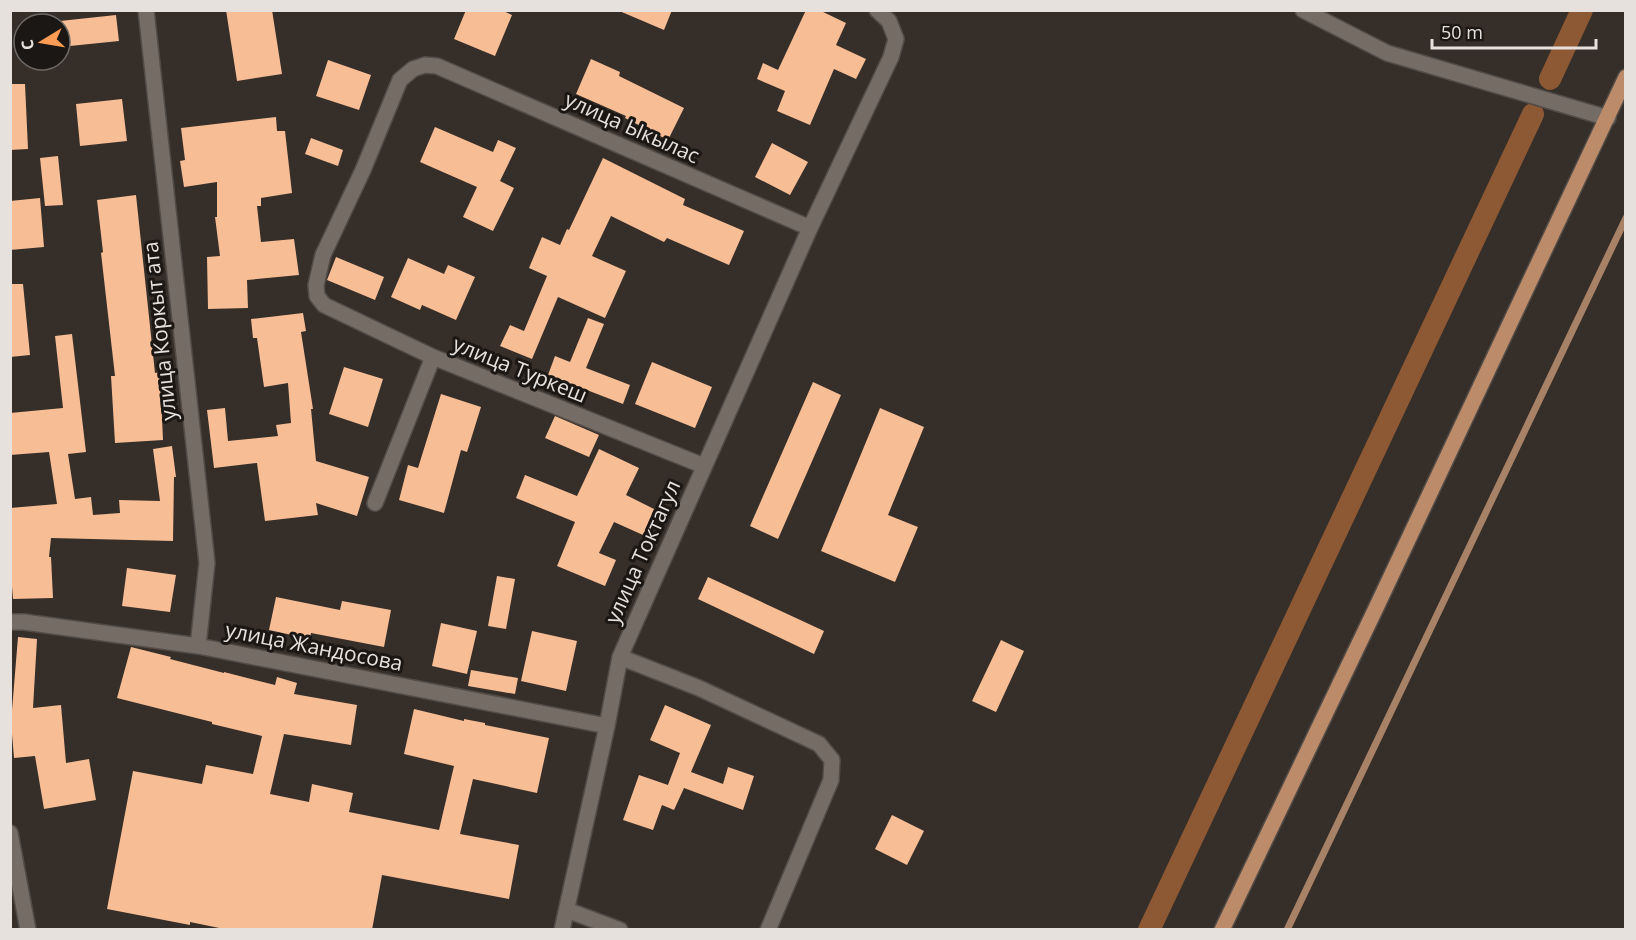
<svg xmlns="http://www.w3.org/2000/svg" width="1636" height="940" viewBox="0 0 1636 940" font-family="'Open Sans',sans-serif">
<rect width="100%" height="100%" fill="#362e29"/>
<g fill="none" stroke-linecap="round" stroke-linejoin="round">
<path stroke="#a78267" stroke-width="7" d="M 1287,930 L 1626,218"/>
<path stroke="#8c5934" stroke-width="22" d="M 1550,79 L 1582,10
M 1149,930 L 1533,114"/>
</g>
<path fill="#f7bd95" d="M 226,10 L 272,10 L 282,74 L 237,81 Z
M 466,10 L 501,10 L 512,15 L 495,56 L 454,39 Z
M 617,10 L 672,10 L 664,30 Z
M 806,10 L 819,10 L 846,23 L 836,45 L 866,59 L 856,79 L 834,69 L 810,125 L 777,111 L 785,91 L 757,79 L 763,63 L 778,70 Z
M 116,15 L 119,41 L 70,46 L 70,43 L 60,44 L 60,21 Z
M 591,59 L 620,72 L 619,76 L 684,108 L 668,140 L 625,118 L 626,116 L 576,94 Z
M 328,60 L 371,75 L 359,110 L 316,96 Z
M 10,84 L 25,84 L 28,149 L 10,150 Z
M 122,99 L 127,141 L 80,146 L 76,104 Z
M 276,117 L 277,131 L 285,131 L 292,193 L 261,198 L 261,206 L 257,206 L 261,242 L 294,239 L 299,275 L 247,280 L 248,308 L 208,309 L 207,257 L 220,256 L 215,217 L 217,217 L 217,182 L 184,187 L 180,161 L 185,160 L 181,128 Z
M 435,127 L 493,152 L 498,140 L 516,148 L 500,181 L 514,188 L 493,231 L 463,217 L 477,187 L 420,162 Z
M 311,138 L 343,150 L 338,166 L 305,154 Z
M 772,143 L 808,162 L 790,195 L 755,177 Z
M 58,156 L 63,205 L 45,206 L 40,158 Z
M 603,158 L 685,199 L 683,205 L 744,231 L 729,265 L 667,238 L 664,242 L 611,216 L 592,256 L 626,271 L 605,318 L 558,297 L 532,359 L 500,346 L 510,325 L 524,331 L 547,276 L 529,268 L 542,237 L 560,245 L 567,229 L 569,230 Z
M 136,195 L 155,373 L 160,372 L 163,440 L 115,443 L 111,376 L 115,376 L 101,253 L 103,252 L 97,200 Z
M 40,198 L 44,247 L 10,250 L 10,201 Z
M 336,257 L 384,277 L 375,300 L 327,280 Z
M 408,258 L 444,274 L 448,265 L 475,277 L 456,320 L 422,305 L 420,310 L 391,297 Z
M 10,284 L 23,284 L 30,355 L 10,357 Z
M 303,313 L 306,331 L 301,332 L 313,409 L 311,409 L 316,461 L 369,477 L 357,516 L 316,503 L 318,515 L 265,521 L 257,463 L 214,468 L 207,410 L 225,408 L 228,441 L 278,436 L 276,425 L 291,423 L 288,383 L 264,387 L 257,338 L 253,338 L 251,319 Z
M 588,318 L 604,324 L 586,368 L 630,385 L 623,404 L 548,375 L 555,356 L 570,362 Z
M 72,334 L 86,452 L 68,454 L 75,499 L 91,497 L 93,515 L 120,513 L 119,500 L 160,501 L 153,449 L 172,446 L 176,477 L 174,477 L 173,541 L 51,538 L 49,557 L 51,557 L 53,598 L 13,599 L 10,561 L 10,508 L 57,504 L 49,452 L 10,455 L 10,413 L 63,408 L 55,336 Z
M 652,362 L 712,387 L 695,428 L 635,404 Z
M 344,367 L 383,379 L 368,427 L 329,414 Z
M 813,382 L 841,395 L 778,539 L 750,526 Z
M 441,394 L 481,407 L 467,452 L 461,450 L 444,513 L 399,500 L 408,465 L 418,468 Z
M 880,408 L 924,427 L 888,515 L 918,527 L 895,582 L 821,551 Z
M 555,416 L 599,435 L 589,457 L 545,438 Z
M 599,449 L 639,468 L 626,495 L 654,509 L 643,535 L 614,522 L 599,553 L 616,560 L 605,586 L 557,566 L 575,522 L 516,498 L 525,475 L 577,496 Z
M 127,568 L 176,575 L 170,612 L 122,606 Z
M 497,576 L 515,579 L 506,629 L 488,626 Z
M 708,577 L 824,631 L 814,654 L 698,599 Z
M 276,597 L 340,610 L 342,601 L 391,610 L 384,647 L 311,633 L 310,639 L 269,630 Z
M 441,623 L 477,631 L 467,674 L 432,666 Z
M 532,631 L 577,641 L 566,691 L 521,681 Z
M 18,637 L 37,639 L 33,708 L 61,705 L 66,763 L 89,759 L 96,800 L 44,809 L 35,756 L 14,758 L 10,710 L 12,710 Z
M 1001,640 L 1024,651 L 996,712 L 972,701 Z
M 131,647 L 171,657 L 170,659 L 224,673 L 224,672 L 275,685 L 277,677 L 297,683 L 294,694 L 357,705 L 351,745 L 284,734 L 270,794 L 309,802 L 312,784 L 353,793 L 349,812 L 439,830 L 454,766 L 404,754 L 414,709 L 464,721 L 464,719 L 485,723 L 485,725 L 549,738 L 537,793 L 473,779 L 460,834 L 519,845 L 509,899 L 382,875 L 372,930 L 229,930 L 190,922 L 190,925 L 107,909 L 133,771 L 202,784 L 206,765 L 253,774 L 262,736 L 212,724 L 212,722 L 117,698 Z
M 471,670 L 518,678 L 515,694 L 468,686 Z
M 665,705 L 711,725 L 691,772 L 723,784 L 728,767 L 754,776 L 743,810 L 684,788 L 674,810 L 662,805 L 653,830 L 623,820 L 639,775 L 668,785 L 666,790 L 680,753 L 650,740 Z
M 892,815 L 924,831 L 907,865 L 875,849 Z"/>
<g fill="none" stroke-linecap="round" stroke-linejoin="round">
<defs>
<path id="minor" d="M 146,10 L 207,563 L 198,646
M 1303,10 L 1387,53 L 1608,118
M 704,466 L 433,357 L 324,305 L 317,296 L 316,285 L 323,255 L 363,170 L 400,80 L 413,69 L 425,65 L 437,66 L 810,228
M 375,503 L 433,357
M 10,622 L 24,622 L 198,646 L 607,726
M 620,657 L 699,688 L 819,744 L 832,760 L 831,780 L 768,930
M 10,833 L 28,930
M 567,910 L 620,930
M 562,930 L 607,726 L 620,657 L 810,228 L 891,57 L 896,39 L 889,21 L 877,10"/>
<path id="major" d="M 1222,930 L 1376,608 L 1626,77"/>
</defs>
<use href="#minor" stroke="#524b46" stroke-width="18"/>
<use href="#major" stroke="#524b46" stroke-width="18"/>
<use href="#minor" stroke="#756c66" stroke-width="15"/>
<use href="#major" stroke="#bc8b6a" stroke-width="15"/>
</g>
<g text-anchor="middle" stroke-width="6" stroke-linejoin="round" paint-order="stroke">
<g font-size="21" fill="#e7e1de" stroke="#1a1714">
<text transform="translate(632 128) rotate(24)" y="7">улица Ыкылас</text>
<text transform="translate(160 331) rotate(-96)" y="7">улица Коркыт ата</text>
<text transform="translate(520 370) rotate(22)" y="7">улица Туркеш</text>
<text transform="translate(643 552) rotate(-66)" y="7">улица Токтагул</text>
<text transform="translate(314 647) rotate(11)" y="7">улица Жандосова</text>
</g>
</g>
<rect width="1636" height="940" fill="none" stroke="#e7e1de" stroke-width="24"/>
<g transform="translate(42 42) rotate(259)"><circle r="28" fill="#1a1714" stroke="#6c6865" stroke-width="1.5"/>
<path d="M0-4.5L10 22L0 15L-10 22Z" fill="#fd9c55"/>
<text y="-9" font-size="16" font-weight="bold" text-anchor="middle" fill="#e7e1de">С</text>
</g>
<path d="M1432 39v9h164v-9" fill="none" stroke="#e7e1de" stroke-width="3"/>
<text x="1441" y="39" font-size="18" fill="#e7e1de" stroke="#1a1714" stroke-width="4.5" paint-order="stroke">50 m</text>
</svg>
